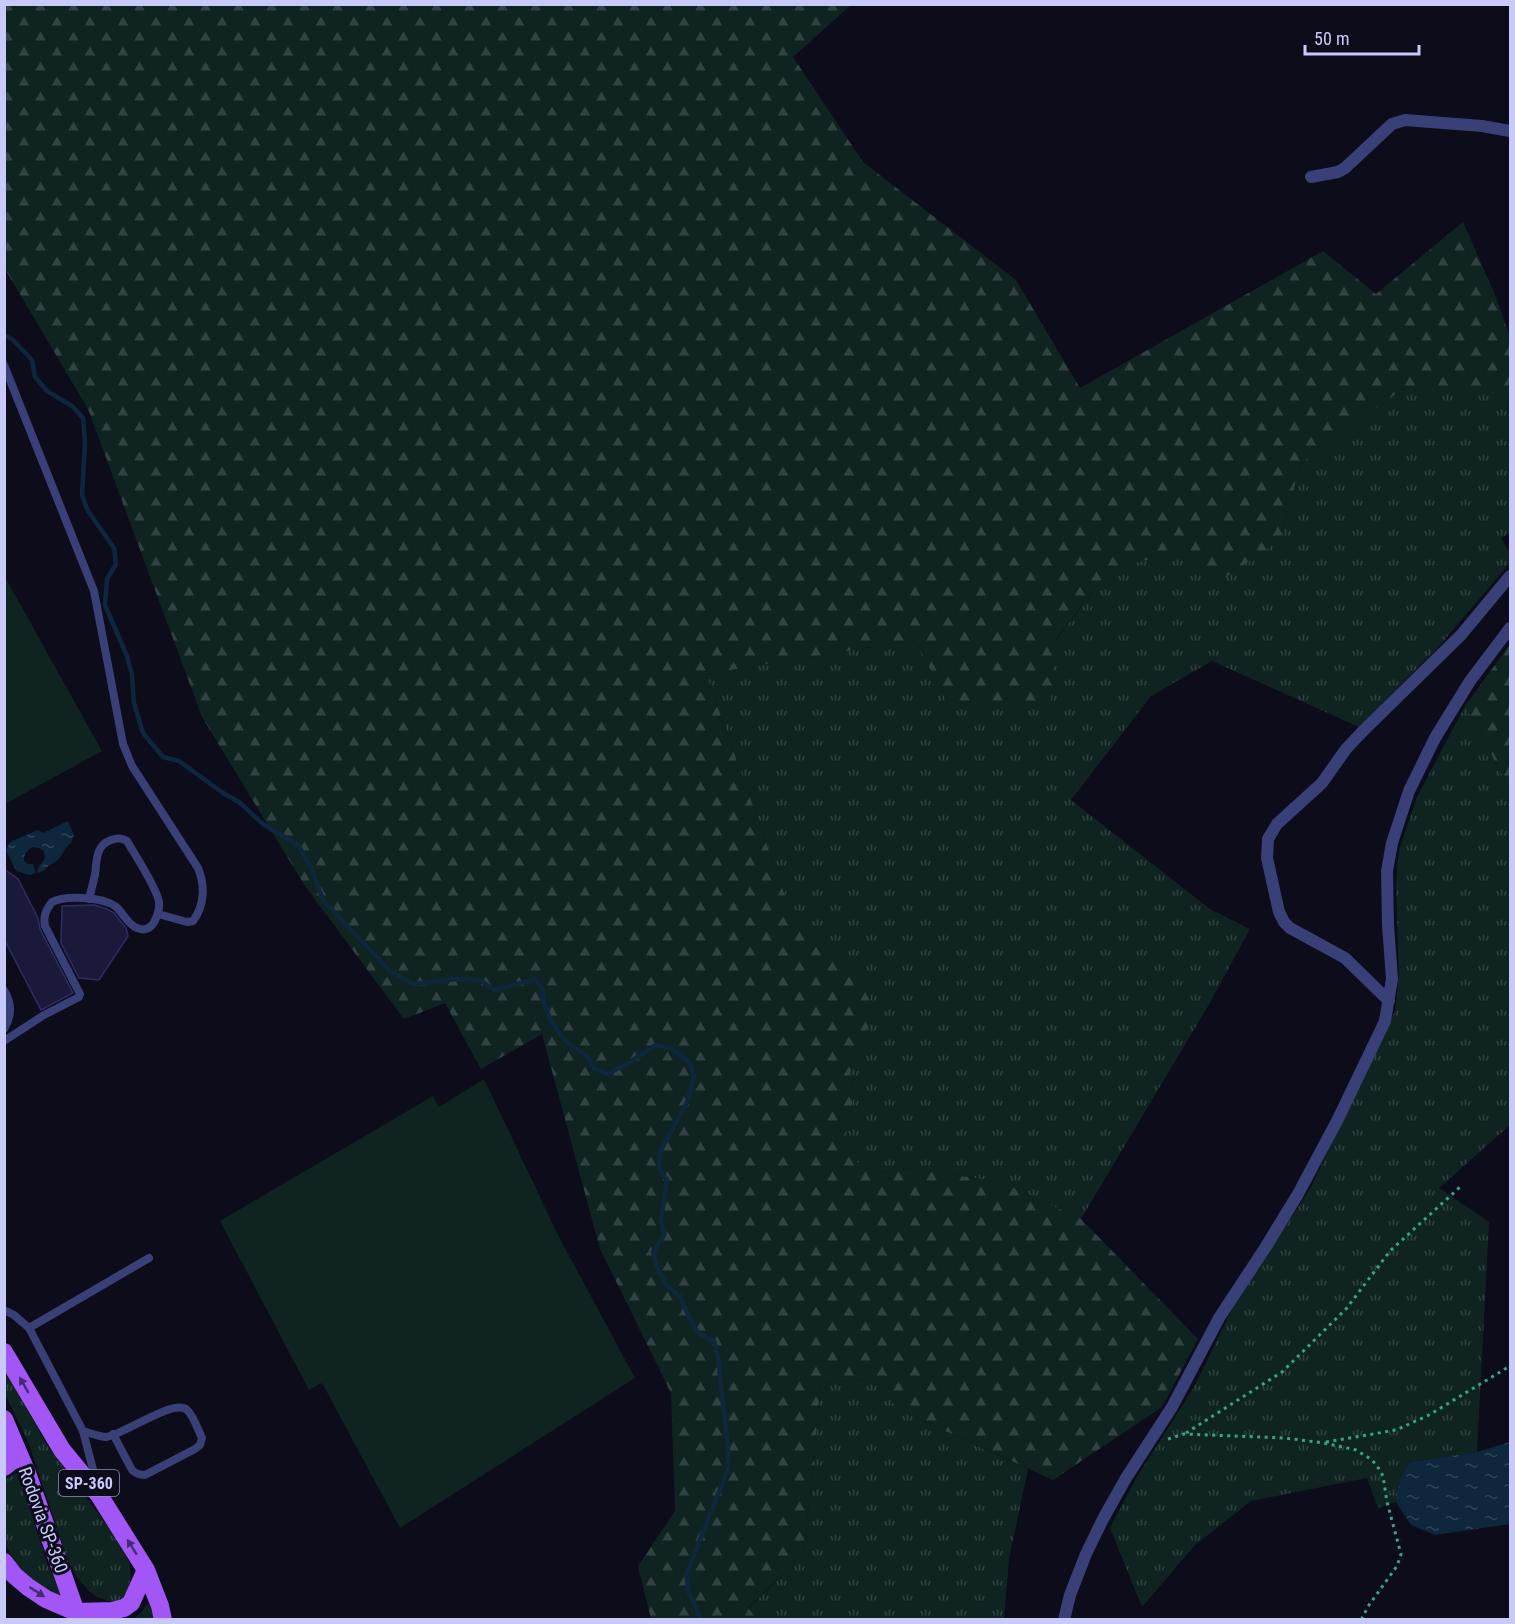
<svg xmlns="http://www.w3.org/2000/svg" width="1515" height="1624" viewBox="0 0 1515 1624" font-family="'Roboto Condensed',sans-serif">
<defs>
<pattern id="grass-tufts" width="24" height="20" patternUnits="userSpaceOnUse" patternTransform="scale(1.5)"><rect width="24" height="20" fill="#0f2420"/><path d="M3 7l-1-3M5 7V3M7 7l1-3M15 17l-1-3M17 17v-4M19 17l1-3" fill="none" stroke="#304241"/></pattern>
<pattern id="forest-firs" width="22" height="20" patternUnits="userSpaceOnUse" patternTransform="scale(1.5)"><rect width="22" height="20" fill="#0f2420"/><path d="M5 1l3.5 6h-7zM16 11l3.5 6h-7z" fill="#304241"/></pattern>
<pattern id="water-ripples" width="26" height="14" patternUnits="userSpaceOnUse" patternTransform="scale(1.5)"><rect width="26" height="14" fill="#0e273d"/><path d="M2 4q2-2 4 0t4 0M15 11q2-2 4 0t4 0" fill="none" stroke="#30455a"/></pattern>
</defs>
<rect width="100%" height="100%" fill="#0c0c1b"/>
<path fill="url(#grass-tufts)" d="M 1404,388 L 1486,388 L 1510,405 L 1510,533 L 1501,538 L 1510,553 L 1510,563 L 1440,645 L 1359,727 L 1212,661 L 1151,696 L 1071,800 L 1210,909 L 1250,929 L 1208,1006 L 1081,1219 L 1001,1182 L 907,1168 L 872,1174 L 842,1150 L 854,1094 L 850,1073 L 872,1012 L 860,977 L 789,907 L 706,674 L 915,640 L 950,708 L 1056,640 L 1111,568 L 1174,554 L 1280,540 L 1301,463 Z
M 1465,706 L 1510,789 L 1510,1125 L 1439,1188 L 1489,1222 L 1477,1452 L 1410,1462 L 1400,1479 L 1396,1502 L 1378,1508 L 1367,1478 L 1251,1501 L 1195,1545 L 1142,1607 L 1110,1528 L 1135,1480 L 1194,1387 L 1236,1301 L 1310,1189 L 1395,1011 L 1399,975 L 1396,884 L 1399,850 L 1417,797 Z
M 5,1369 L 48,1447 L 119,1541 L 129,1562 L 131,1577 L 128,1588 L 125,1596 L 118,1601 L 108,1601 L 97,1597 L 89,1591 L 77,1577 L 67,1558 L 29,1444 L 5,1394 Z
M 871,1380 L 901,1411 L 1028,1469 L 1009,1559 L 1004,1619 L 757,1620 L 748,1609 L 804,1553 L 821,1383 Z
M 18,1471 L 47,1564 L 63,1598 L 44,1588 L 29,1577 L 16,1563 L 5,1544 L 4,1481 Z
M 148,1602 L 154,1619 L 132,1620 L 142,1612 Z"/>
<path fill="url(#forest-firs)" d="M 6,5 L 851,5 L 793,57 L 863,162 L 1016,280 L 1080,388 L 1323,251 L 1376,294 L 1463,222 L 1496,297 L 1510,337 L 1510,405 L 1486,388 L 1404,388 L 1301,463 L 1280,540 L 1223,579 L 1174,554 L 1111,568 L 1056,639 L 1051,701 L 950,708 L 915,640 L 706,674 L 789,907 L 860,977 L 873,1012 L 850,1073 L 854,1094 L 843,1150 L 872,1174 L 907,1168 L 1001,1182 L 1081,1219 L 1198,1339 L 1162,1407 L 1053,1480 L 901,1411 L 871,1380 L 821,1383 L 804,1553 L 748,1608 L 757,1619 L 651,1619 L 638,1566 L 675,1511 L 671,1393 L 600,1249 L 542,1034 L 481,1069 L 445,1003 L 404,1019 L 305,886 L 202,717 L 88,409 L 5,269 L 4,37 Z
M 1510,644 L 1510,789 L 1465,706 Z"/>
<path fill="#0f2420" d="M 5,577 L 102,751 L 5,804 L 4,804 Z
M 484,1079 L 558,1235 L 635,1378 L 400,1528 L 322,1383 L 309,1390 L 220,1221 L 433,1096 L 439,1107 Z"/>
<path fill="url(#water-ripples)" d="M 68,821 L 74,835 L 71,843 C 63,848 64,854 58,860 C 53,864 49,864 45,870 L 38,873 L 37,870 L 45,858 L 44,851 L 39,848 L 33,847 C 27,850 24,853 24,861 L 28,864 L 33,864 L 36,873 L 30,875 L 16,871 L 6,850 L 10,842 L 38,830 L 43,833 Z
M 1510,1442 L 1510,1524 L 1435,1535 L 1411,1525 L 1396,1502 L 1400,1479 L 1410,1462 L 1477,1452 Z"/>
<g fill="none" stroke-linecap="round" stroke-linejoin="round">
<path stroke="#0e273d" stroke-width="4.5" d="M 4,335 L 12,339 L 32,360 L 35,377 L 47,391 L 72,406 L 83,418 L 85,444 L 82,495 L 88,511 L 114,548 L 116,564 L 107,579 L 105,605 L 127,656 L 132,675 L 134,703 L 143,733 L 163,757 L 179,761 L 223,793 L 239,802 L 263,824 L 299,846 L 311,868 L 323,900 L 390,971 L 413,984 L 457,979 L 480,980 L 494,990 L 535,979 L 542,989 L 544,1004 L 551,1021 L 566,1042 L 587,1056 L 594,1068 L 607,1074 L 630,1062 L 656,1045 L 672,1049 L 690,1063 L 694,1077 L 687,1102 L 660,1152 L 659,1169 L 667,1180 L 661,1221 L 664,1235 L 653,1252 L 657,1267 L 667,1286 L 680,1296 L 690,1319 L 698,1333 L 714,1341 L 718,1357 L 728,1448 L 728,1469 L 686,1575 L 689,1593 L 701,1620"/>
</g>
<path fill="#1b193a" stroke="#2f2c65" stroke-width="1.5" d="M 4,869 L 18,879 L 38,918 L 40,929 L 73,993 L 41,1010 L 4,939 Z
M 94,905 L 107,909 L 114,913 L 126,928 L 128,936 L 99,980 L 79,978 L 61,943 L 62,906 Z"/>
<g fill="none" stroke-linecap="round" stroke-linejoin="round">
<path stroke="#33a58d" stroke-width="3" stroke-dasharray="3 4.5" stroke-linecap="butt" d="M 1186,1433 L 1282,1372 L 1346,1309 L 1390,1251 L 1460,1187
M 1168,1439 L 1184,1434 L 1285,1438 L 1324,1443 L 1356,1450 L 1369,1458 L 1376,1464 L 1383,1476 L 1387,1502 L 1401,1554 L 1397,1566 L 1369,1605 L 1361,1620
M 1326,1442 L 1396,1430 L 1429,1415 L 1510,1366"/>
<path stroke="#394077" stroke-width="8" d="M 4,365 L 94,591 L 123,744 L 132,766 L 198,868 C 205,885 205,905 193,921 L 187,922 L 158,914
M 4,990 C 12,1003 12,1016 4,1029
M 4,1041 L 44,1015 L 79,997 L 80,994 L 45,926 C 43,916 46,910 52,902 C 65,895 102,897 115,906 C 123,912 127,924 137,928 C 144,931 149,929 153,924 C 157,918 160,908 159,902 C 157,888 135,855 127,841 C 118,835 103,841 99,851 C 96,858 96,868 95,875 C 93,883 91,891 89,899
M 4,1310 L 14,1315 L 29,1328 L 83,1431 L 97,1485
M 29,1328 L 149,1258
M 83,1431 C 90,1433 100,1437 106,1437 C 123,1435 171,1400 186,1409 C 193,1414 198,1430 202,1438 L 200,1445 L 195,1449 L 145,1475 C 139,1475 136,1474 132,1470 L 113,1434"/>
<path stroke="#394077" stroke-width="12" d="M 1311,177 L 1338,172 L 1345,168 L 1392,124 L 1405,120 L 1482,126 L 1510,131
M 1389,1001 L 1345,958 L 1290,928 L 1284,922 L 1279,912 L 1267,858 L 1268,839 L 1277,824 L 1322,783 L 1346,749 L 1363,731 L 1461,635 L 1510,576
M 1064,1620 L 1070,1595 L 1086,1554 L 1103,1519 L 1126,1478 L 1172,1407 L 1219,1318 L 1265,1248 L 1298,1194 L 1338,1119 L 1385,1021 L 1392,979 L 1388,925 L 1387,871 L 1392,843 L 1409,791 L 1435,738 L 1470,681 L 1510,628"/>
<path stroke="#a256f5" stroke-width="18" d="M 4,1352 L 62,1450 L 99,1495 L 146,1570 L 160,1606 L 163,1620
M 4,1419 L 27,1473 L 76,1612 L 83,1620
M 4,1467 L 8,1464 L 14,1443
M 4,1562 L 14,1575 L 28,1587 L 46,1599 L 76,1612 L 112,1611 L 124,1608 L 131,1603 L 146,1570"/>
</g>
<defs><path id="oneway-solid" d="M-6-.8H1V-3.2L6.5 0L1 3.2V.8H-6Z" transform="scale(1.5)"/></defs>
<g fill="#482a72">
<use href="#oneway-solid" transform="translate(24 1385) rotate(-120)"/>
<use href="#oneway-solid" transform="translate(132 1547) rotate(-122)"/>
<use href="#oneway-solid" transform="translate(37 1592) rotate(33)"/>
</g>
<g text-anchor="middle" stroke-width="6" stroke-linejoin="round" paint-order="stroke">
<rect fill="#0c0c1b" stroke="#9091b8" stroke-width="1.5" x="59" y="1470" width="60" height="26" rx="4.5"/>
<g font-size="16" font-weight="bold" fill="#c8cafc">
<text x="89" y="1489">SP-360</text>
</g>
<g font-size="18" fill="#c8cafc" stroke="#0c0c1b">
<text transform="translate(43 1520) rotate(70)" y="6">Rodovia SP-360</text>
</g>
</g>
<rect width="1515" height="1624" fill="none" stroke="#c8cafc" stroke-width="12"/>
<path d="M1305 45v9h114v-9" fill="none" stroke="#c8cafc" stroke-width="3"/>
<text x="1314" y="45" font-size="18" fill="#c8cafc" stroke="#0c0c1b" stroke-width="4.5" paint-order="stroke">50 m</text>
</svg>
